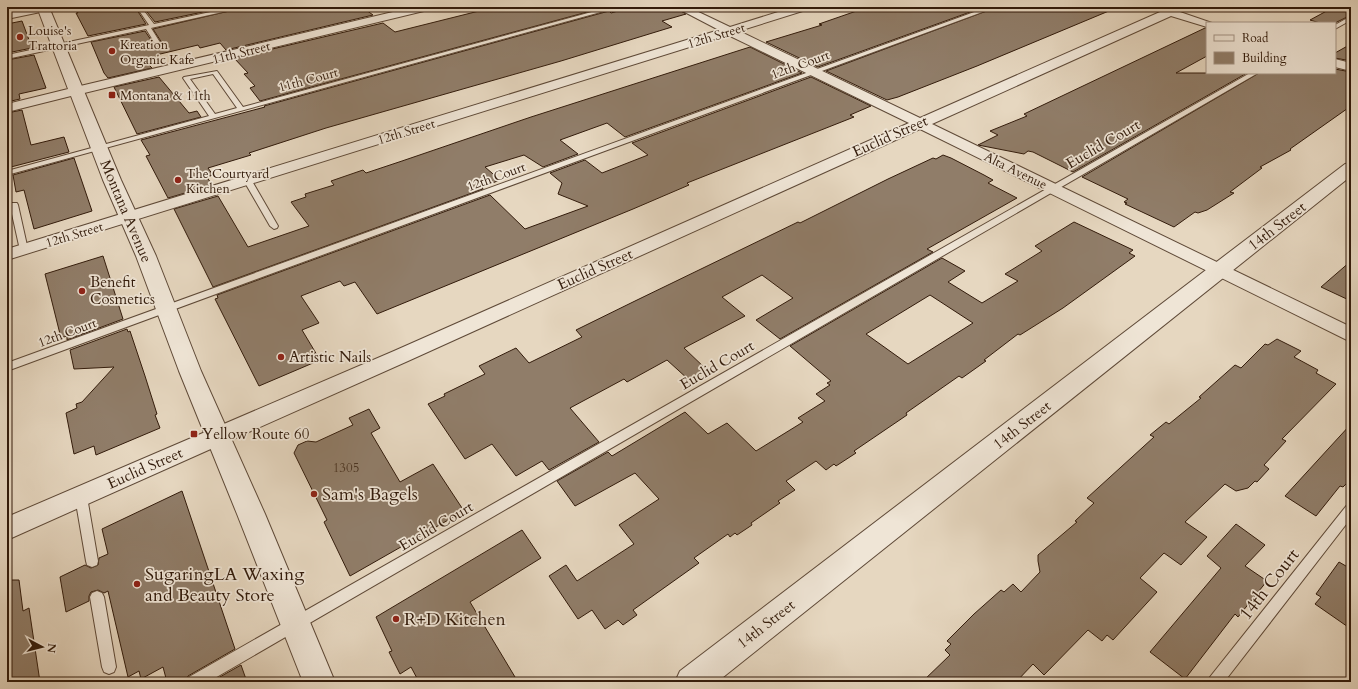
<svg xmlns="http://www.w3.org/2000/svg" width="1358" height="689" viewBox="0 0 1358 689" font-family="Cardo,serif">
<rect width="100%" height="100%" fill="#e6d7c0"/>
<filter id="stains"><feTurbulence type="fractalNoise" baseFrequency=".005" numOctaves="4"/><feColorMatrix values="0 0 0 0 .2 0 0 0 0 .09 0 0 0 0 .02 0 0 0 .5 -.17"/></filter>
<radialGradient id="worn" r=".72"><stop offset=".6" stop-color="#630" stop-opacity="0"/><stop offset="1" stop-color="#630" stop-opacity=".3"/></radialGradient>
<path fill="#907d69" stroke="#321b0b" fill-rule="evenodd" d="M 91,7 L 95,7 L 96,10 L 111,7 L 138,7 L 137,10 L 146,24 L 88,36 L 76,13 L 78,13 L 76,10 Z
M 143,7 L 227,7 L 155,22 Z
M 246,7 L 362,7 L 373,15 L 226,50 L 220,43 L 200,48 L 198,45 L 156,55 L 160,62 L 149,65 L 152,68 L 108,78 L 104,73 L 91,42 L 145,31 L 155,46 L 159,47 L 162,43 L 153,29 Z
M 495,7 L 560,7 L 567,11 L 584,7 L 602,8 L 260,101 L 250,88 L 255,86 L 244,74 L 248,73 L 234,58 L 383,23 L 395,32 Z
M 632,7 L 674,7 L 686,14 L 662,21 L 672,27 L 561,61 L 326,128 L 249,153 L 251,155 L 208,168 L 213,175 L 207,177 L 212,185 L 168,198 L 146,156 L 150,155 L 141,140 L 265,107 L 264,106 L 609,11 L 611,13 Z
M 868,7 L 984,7 L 818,67 L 766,42 L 822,25 L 819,24 Z
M 997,7 L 1116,8 L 977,66 L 898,97 L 887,100 L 826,71 Z
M 1334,7 L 1351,7 L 1351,15 L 1335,23 L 1320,23 L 1310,20 Z
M 22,21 L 32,48 L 7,53 L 7,24 Z
M 1205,28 L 1207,28 L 1207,56 L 1176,73 L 1247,73 L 1073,172 L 1033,152 L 1028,151 L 1024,154 L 978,145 L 998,135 L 990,131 L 1027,116 L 1024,114 Z
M 1351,44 L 1351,61 L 1335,58 L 1335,53 Z
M 750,47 L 802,73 L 625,137 L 607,123 L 560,140 L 578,154 L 543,167 L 524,155 L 485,167 L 500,180 L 482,187 L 483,189 L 213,287 L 174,209 L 218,196 L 248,247 L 309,226 L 291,202 L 306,197 L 305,194 L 334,185 L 331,181 L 363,170 L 366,173 L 402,161 L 531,117 Z
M 34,55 L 46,88 L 19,94 L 20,99 L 7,102 L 7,60 Z
M 1335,69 L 1351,72 L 1351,106 L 1290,149 L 1291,150 L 1260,167 L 1262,168 L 1230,192 L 1234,193 L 1207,210 L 1198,213 L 1195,212 L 1174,227 L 1125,204 L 1127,203 L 1124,202 L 1128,199 L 1082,177 L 1259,73 L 1335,73 Z
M 159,77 L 189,113 L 197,111 L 201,117 L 137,134 L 114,87 Z
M 811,77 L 871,106 L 850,115 L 854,117 L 687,183 L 689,185 L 633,209 L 377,314 L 355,282 L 344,286 L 340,281 L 301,296 L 319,323 L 302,330 L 320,360 L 259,386 L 215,299 L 218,298 L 217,295 L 490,195 L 525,229 L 588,206 L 558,194 L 562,183 L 550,173 L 585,160 L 602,173 L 648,155 L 632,143 Z
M 22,110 L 31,145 L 64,137 L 69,152 L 7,168 L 7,113 Z
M 943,155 L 951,158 L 984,175 L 993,180 L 988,183 L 1017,198 L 927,249 L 933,252 L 780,339 L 756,320 L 793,298 L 762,275 L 722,297 L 745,316 L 684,348 L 707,370 L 689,380 L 667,360 L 627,382 L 624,379 L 570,408 L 599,442 L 549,470 L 542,461 L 516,476 L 492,444 L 465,459 L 428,404 L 445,396 L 444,394 L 485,374 L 479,366 L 516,348 L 529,363 L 582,337 L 576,330 L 635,301 L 798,222 L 800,223 L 888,179 L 933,158 L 936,159 Z
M 74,158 L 92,211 L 34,229 L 24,190 L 16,192 L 13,175 Z
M 1074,222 L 1133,250 L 1129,253 L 1135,256 L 1063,308 L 1020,335 L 1018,334 L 984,360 L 986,361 L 962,378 L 959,376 L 906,413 L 907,415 L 854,451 L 856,453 L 836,466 L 834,464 L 826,470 L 816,461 L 786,481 L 795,490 L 778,501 L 780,503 L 751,523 L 752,525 L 737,535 L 735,533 L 730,537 L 728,534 L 694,558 L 699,563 L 633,610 L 637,615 L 623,625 L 618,620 L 605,629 L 592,610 L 578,619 L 549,576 L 566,565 L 577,581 L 634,544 L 619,525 L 659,499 L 635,473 L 575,506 L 557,481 L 608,452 L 612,456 L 685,412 L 708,434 L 727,423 L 756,451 L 803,422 L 798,418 L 825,401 L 816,394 L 830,385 L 827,383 L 831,381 L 790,346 L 942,258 L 965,271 L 948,282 L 982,303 L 1018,281 L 1005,274 L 1042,251 L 1035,246 ZM 930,295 L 973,323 L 908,364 L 866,334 Z
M 103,256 L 123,319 L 67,340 L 67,336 L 61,338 L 45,274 Z
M 1351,261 L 1351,301 L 1321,287 Z
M 127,329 L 128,332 L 130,331 L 145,376 L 157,414 L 155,415 L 160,428 L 96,455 L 94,446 L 74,454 L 66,413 L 77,408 L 76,404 L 82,402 L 114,367 L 74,369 L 70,350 Z
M 1277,339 L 1301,351 L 1294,357 L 1318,370 L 1316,373 L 1336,384 L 1282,439 L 1286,441 L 1264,465 L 1269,469 L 1257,482 L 1255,481 L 1248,488 L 1236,491 L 1225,484 L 1185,522 L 1207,537 L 1181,565 L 1164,553 L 1140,578 L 1157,592 L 1113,640 L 1107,635 L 1102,641 L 1088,630 L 1044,675 L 1033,664 L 1016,682 L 922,682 L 950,655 L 945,650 L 951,644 L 947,641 L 974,614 L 1001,590 L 1004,592 L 1013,584 L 1021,592 L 1040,572 L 1038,561 L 1038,555 L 1077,522 L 1075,521 L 1094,503 L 1087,498 L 1154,437 L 1150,435 L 1166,422 L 1169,424 L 1201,398 L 1199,397 L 1235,365 L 1241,368 L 1265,344 L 1268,345 Z
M 369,409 L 380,428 L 371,433 L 400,482 L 433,464 L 464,511 L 350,576 L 324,522 L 327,520 L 294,453 L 298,445 L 307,441 L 316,442 L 353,425 L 349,418 Z
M 1351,424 L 1351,479 L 1343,487 L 1340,486 L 1316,516 L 1285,496 Z
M 182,491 L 235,649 L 188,676 L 186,682 L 167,682 L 163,667 L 141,679 L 139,671 L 128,677 L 108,591 L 104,593 L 98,590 L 91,592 L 89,596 L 89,601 L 66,612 L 60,577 L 85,565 L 91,568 L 98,565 L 99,558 L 108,554 L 102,529 Z
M 1236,524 L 1265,545 L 1245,566 L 1267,581 L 1238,617 L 1235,614 L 1185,679 L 1150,652 L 1221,568 L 1207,556 Z
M 522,530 L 541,558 L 470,602 L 518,682 L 419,682 L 411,667 L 400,674 L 389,652 L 392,651 L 376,617 Z
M 1339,562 L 1351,569 L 1351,629 L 1315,604 L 1321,597 L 1316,594 Z
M 7,580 L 19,580 L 23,611 L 29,608 L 40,682 L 7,682 Z
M 241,665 L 247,682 L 211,682 Z"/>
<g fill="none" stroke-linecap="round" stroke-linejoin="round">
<defs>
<path id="service" d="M 7,7 L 10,7 L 11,16 L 7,16 Z
M 234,7 L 245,7 L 151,28 L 161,44 L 158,46 L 156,45 L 146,29 L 7,59 L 7,55 L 149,25 L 138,9 L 141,7 L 154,24 Z
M 610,7 L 619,7 L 7,175 L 7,171 L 209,116 L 183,78 L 184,77 L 217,71 L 243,107 ZM 213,74 L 237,108 L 215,114 L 190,79 Z
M 988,7 L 996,7 L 7,371 L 7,363 Z
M 1351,16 L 1351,20 L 1335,29 L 1335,25 Z
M 1250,73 L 1258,73 L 208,682 L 187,682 L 189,677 Z
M 245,179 L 248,179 L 252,181 L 278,226 L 277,228 L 274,229 L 270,226 L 244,181 Z
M 11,203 L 17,203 L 18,205 L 28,250 L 27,252 L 24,253 L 20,250 L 10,205 Z
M 81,492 L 85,493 L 87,497 L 98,561 L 97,565 L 92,567 L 87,565 L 86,561 L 75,497 L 77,493 Z
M 1351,504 L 1351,518 L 1224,682 L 1208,682 L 1210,677 L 1347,505 Z
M 97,591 L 102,593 L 104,597 L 116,667 L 114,672 L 109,674 L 104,672 L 102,667 L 90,597 L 92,593 Z"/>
<path id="minor" d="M 35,7 L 56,7 L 55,9 L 7,19 L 7,13 Z
M 414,7 L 433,7 L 428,10 L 76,95 L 70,91 L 76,87 Z
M 675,7 L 688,7 L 730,27 L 794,7 L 810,7 L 809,9 L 739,31 L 920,118 L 1160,12 L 1159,10 L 1160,8 L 1186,7 L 1180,12 L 1212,23 L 1207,23 L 1207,27 L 1171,16 L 932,124 L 1351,327 L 1351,342 L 920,129 L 408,361 L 7,540 L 7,517 L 394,351 L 909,123 L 728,35 L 7,260 L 7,249 L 719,30 Z
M 1335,59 L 1351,63 L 1351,71 L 1335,67 Z"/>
<path id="tertiary" d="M 37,7 L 49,7 L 121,180 L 156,256 L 201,371 L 265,514 L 335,682 L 303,682 L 237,514 L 179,371 L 136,256 L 103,180 L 71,96 L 7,112 L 7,104 L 68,89 Z
M 1351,163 L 1351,176 L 717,682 L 675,682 L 680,671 L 1345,164 Z"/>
</defs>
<use href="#service" stroke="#5f4a38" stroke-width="2"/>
<use href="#minor" stroke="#5f4a38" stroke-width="2"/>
<use href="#tertiary" stroke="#5f4a38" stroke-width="2"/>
<use href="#service" fill="#efe5d6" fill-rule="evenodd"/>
<use href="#minor" fill="#efe5d6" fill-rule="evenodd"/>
<use href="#tertiary" fill="#efe5d6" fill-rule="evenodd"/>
</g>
<g fill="#8f2418" stroke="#efe5d6" stroke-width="1.5">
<circle cx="20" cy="37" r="4"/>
<circle cx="112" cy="51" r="4"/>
<rect x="108" y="91" width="8" height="8" rx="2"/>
<circle cx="178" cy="180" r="4"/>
<circle cx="82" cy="291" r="4"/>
<circle cx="281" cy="357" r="4"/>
<rect x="190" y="430" width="8" height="8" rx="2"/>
<circle cx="314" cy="494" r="4"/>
<circle cx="137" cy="584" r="4"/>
<circle cx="396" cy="619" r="4"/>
</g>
<g text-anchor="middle" stroke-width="3.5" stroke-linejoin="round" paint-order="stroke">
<g font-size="13" fill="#321b0b" stroke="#efe5d6" text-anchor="start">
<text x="28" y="35">Louise's<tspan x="28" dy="15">Trattoria</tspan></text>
<text x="120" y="49">Kreation<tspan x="120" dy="15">Organic Kafe</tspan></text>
<text x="120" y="100">Montana &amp; 11th</text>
<text x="186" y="178">The Courtyard<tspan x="186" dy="15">Kitchen</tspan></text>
</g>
<g font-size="13" fill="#321b0b" stroke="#efe5d6">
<text transform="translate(716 35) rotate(-17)" y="5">12th Street</text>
<text transform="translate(241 52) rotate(-14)" y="5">11th Street</text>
<text transform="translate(800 64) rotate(-20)" y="5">12th Court</text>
<text transform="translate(308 79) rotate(-15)" y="5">11th Court</text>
<text transform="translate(406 131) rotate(-17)" y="5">12th Street</text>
<text transform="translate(1016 170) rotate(26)" y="5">Alta Avenue</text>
<text transform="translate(496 176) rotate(-20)" y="5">12th Court</text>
<text transform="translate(74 234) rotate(-17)" y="5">12th Street</text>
<text transform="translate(67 332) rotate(-20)" y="5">12th Court</text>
</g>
<g font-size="13" fill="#4a3422">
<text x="346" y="472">1305</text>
</g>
<g font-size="15" fill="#321b0b" stroke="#efe5d6">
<text transform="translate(890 136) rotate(-24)" y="5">Euclid Street</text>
<text transform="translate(1103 144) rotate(-30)" y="5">Euclid Court</text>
<text transform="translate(126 211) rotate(67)" y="5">Montana Avenue</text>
<text transform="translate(1277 226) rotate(-38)" y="5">14th Street</text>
<text transform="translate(595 269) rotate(-24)" y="5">Euclid Street</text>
<text transform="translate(717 365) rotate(-30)" y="5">Euclid Court</text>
<text transform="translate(1022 425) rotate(-38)" y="5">14th Street</text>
<text transform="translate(145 468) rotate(-24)" y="5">Euclid Street</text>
<text transform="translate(436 526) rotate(-30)" y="5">Euclid Court</text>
<text transform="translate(766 624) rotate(-38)" y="5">14th Street</text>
</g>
<g font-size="15" fill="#321b0b" stroke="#efe5d6" text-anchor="start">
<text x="90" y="287">Benefit<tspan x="90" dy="17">Cosmetics</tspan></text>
<text x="289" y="362">Artistic Nails</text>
<text x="202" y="439">Yellow Route 60</text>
</g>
<g font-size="18" fill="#321b0b" stroke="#efe5d6" text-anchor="start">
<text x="322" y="500">Sam's Bagels</text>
<text x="145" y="580">SugaringLA Waxing<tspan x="145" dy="21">and Beauty Store</tspan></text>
<text x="404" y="625">R+D Kitchen</text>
</g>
<g font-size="18" fill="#321b0b" stroke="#efe5d6">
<text transform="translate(1269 584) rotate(-52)" y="6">14th Court</text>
</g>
</g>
<rect width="1358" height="689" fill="none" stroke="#e6d7c0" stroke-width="24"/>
<rect x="8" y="8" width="1342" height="673" fill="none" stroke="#321b0b" stroke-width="2"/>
<rect x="12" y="12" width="1334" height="665" fill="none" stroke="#321b0b"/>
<rect x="1206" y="22" width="130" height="52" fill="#efe5d6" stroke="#a39485"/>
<rect x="1214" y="35" width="20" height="6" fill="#efe5d6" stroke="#a39485"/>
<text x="1242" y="42" font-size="12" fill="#321b0b">Road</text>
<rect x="1214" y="52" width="20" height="12" fill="#907d69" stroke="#a39485"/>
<text x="1242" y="62" font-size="12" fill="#321b0b">Building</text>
<g transform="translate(42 647) rotate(97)" stroke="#efe5d6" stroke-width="3" paint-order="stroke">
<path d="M0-3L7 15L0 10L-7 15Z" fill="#321b0b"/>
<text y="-6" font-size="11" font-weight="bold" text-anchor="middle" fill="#321b0b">N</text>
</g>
<rect width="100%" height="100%" filter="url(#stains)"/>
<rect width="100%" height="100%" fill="url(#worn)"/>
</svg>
